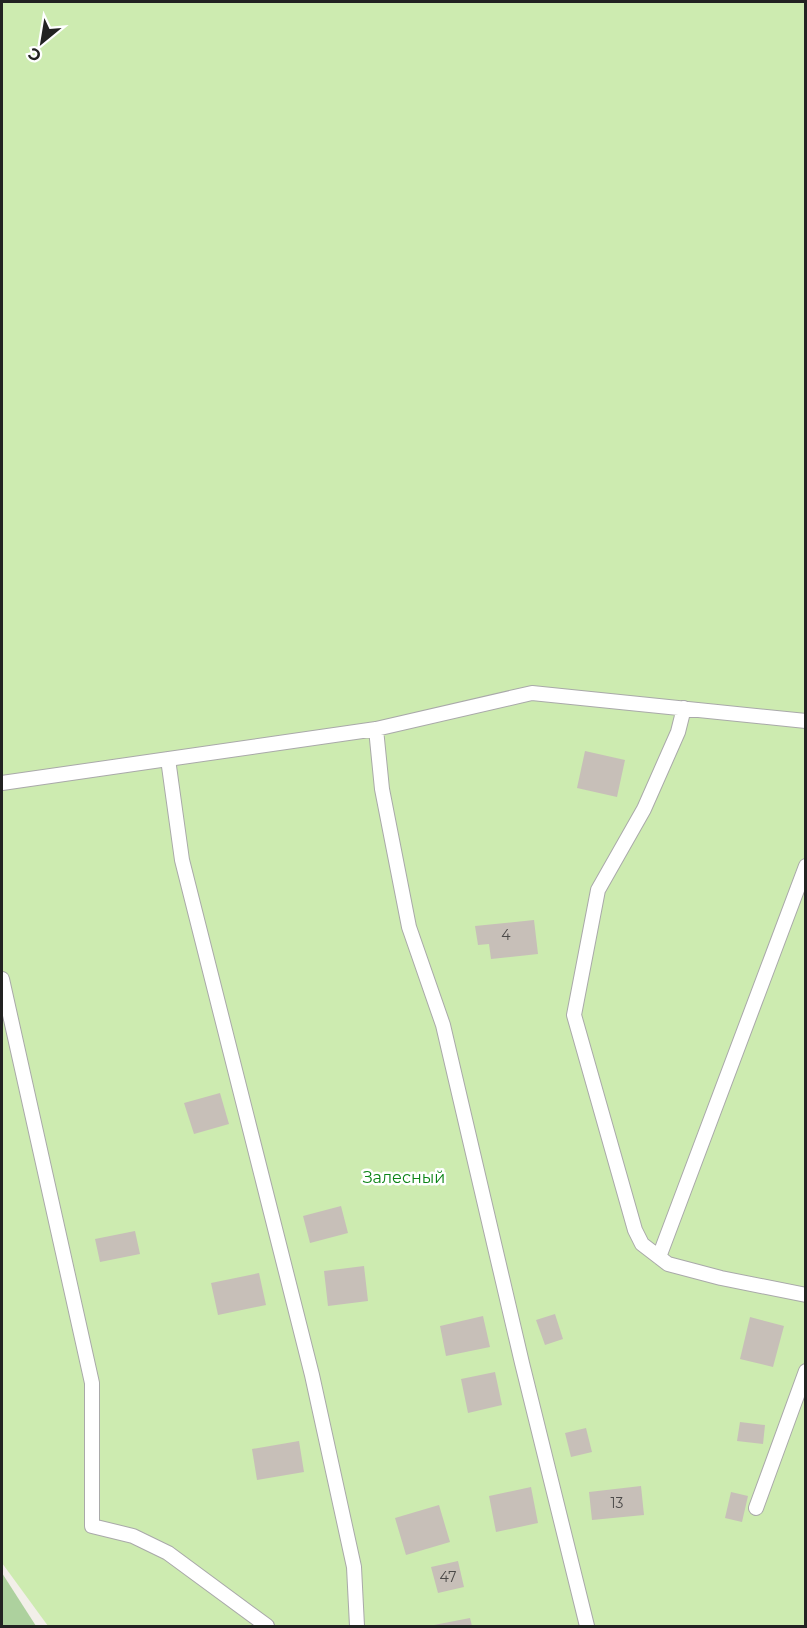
<svg xmlns="http://www.w3.org/2000/svg" width="807" height="1628" viewBox="0 0 807 1628" font-family="Montserrat,sans-serif">
<rect width="100%" height="100%" fill="#f2efe9"/>
<path fill="#cdebb0" d="M 2,2 L 805,2 L 805,1626 L 48,1626 L 2,1563 Z"/>
<path fill="#add19e" d="M 2,1573 L 36,1626 L 2,1626 Z"/>
<path fill="#c7bfb8" d="M 585,751 L 625,760 L 617,797 L 577,788 Z
M 534,920 L 538,954 L 491,959 L 489,944 L 478,945 L 475,926 Z
M 220,1093 L 229,1124 L 194,1134 L 184,1103 Z
M 341,1206 L 348,1233 L 310,1243 L 303,1216 Z
M 135,1231 L 140,1254 L 100,1262 L 95,1239 Z
M 364,1266 L 368,1301 L 328,1306 L 324,1271 Z
M 259,1273 L 266,1305 L 218,1315 L 211,1283 Z
M 555,1314 L 563,1339 L 545,1345 L 536,1320 Z
M 483,1316 L 490,1347 L 446,1356 L 440,1326 Z
M 750,1317 L 784,1326 L 773,1367 L 740,1359 Z
M 495,1372 L 502,1405 L 468,1413 L 461,1379 Z
M 740,1422 L 765,1425 L 763,1444 L 737,1441 Z
M 586,1428 L 592,1452 L 571,1457 L 565,1433 Z
M 299,1441 L 304,1472 L 257,1480 L 252,1449 Z
M 641,1486 L 644,1515 L 592,1520 L 589,1492 Z
M 531,1487 L 538,1523 L 496,1532 L 489,1496 Z
M 731,1492 L 748,1496 L 742,1522 L 725,1518 Z
M 439,1505 L 450,1542 L 406,1555 L 395,1518 Z
M 458,1561 L 464,1587 L 438,1593 L 431,1567 Z
M 470,1618 L 472,1626 L 434,1626 L 434,1625 Z"/>
<g fill="none" stroke-linecap="round" stroke-linejoin="round">
<defs>
<path id="service" d="M 684,708 L 678,732 L 644,809 L 598,890 L 574,1015 L 635,1230 L 642,1244 L 668,1264 L 721,1278 L 806,1295
M 376,729 L 382,789 L 409,927 L 443,1025 L 522,1363 L 587,1626
M 168,759 L 182,860 L 312,1375 L 354,1567 L 357,1626
M 2,783 L 376,729 L 532,693 L 806,721
M 2,979 L 92,1383 L 92,1526 L 133,1536 L 168,1553 L 267,1626
M 659,1257 L 806,866
M 756,1508 L 806,1371"/>
</defs>
<use href="#service" stroke="#a9a9a9" stroke-width="16"/>
<use href="#service" stroke="#fff" stroke-width="14"/>
</g>
<g text-anchor="middle" stroke-width="5" stroke-linejoin="round" paint-order="stroke">
<g font-size="14" fill="#4b4948">
<text x="506" y="940">4</text>
<text x="617" y="1508">13</text>
<text x="448" y="1582">47</text>
</g>
<g font-size="16" fill="#0c8416" stroke="#fff">
<text x="404" y="1183">Залесный</text>
</g>
</g>
<rect width="807" height="1628" fill="none" stroke="#222222" stroke-width="6"/>
<g transform="translate(42 42) rotate(210)" stroke="#ffffff" stroke-width="4.5" paint-order="stroke">
<path d="M0-4.5L10 22L0 15L-10 22Z" fill="#222222"/>
<text y="-9" font-size="16" font-weight="bold" text-anchor="middle" fill="#222222">С</text>
</g>
</svg>
